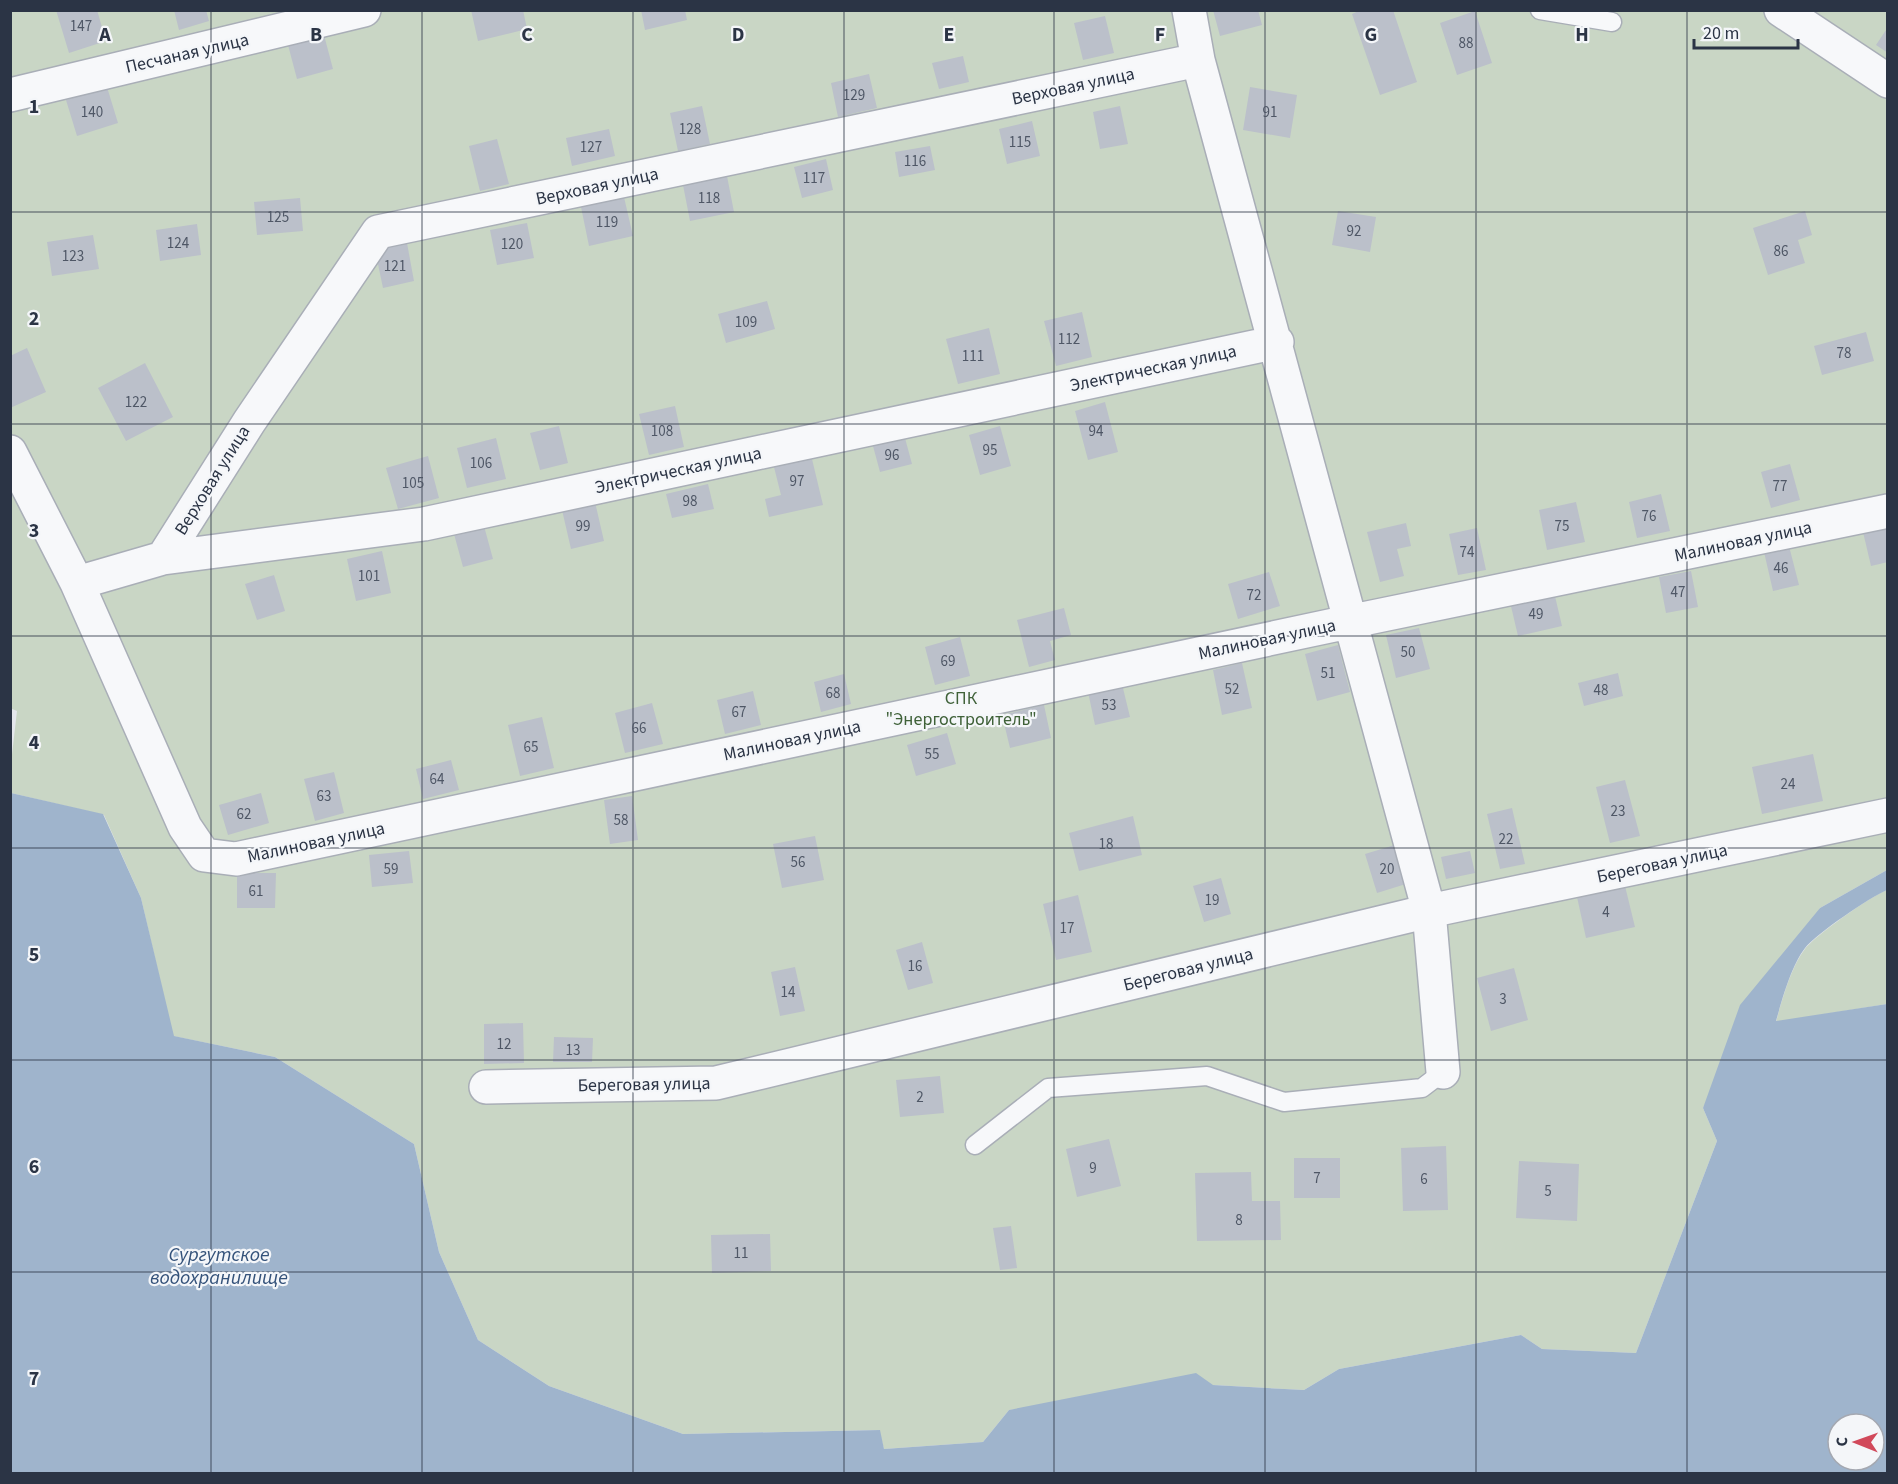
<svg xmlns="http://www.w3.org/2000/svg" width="1898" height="1484" viewBox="0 0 1898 1484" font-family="'Source Sans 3',sans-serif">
<rect width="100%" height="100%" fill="#e4e7ec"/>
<path fill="#c9d6c5" d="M 11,11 L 1887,11 L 1887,870 L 1820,908 L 1703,1108 L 1717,1141 L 1636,1353 L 1542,1349 L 1521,1335 L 1339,1369 L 1304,1390 L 1213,1385 L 1009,1410 L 983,1442 L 884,1449 L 879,1430 L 683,1434 L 549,1386 L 478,1340 L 439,1252 L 414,1144 L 275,1057 L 173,1036 L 141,898 L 104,815 L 11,793 L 11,763 L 17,711 L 10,708 Z
M 1887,890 L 1887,1004 L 1776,1022 C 1782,1000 1791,967 1805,949 C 1816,935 1871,896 1887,890 Z"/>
<path fill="#9fb4cc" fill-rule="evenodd" d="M 11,793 L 103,814 L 141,898 L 174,1036 L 275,1057 L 414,1144 L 439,1252 L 478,1340 L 549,1386 L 683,1434 L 880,1430 L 884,1449 L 983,1442 L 1009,1410 L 1196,1373 L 1213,1385 L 1304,1390 L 1339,1369 L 1521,1335 L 1542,1349 L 1636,1353 L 1717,1141 L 1703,1108 L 1740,1005 L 1820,908 L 1887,870 L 1887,890 C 1870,897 1816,934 1805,948 C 1791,966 1782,1000 1776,1021 L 1887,1004 L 1887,1473 L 11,1473 ZM 1838,1424 L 1874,1424 L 1874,1460 L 1838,1460 Z"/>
<path fill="#bbc0ca" d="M 56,10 L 97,10 L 106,41 L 69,53 Z
M 174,10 L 206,10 L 209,21 L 179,30 Z
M 471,10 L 523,10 L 527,29 L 478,41 Z
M 641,10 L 685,10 L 687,20 L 645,30 Z
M 1213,10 L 1258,10 L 1262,25 L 1220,36 Z
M 1361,10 L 1393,10 L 1417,82 L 1380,95 L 1352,14 Z
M 1475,11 L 1492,63 L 1457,75 L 1440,23 Z
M 1105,16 L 1114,53 L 1083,60 L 1074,23 Z
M 1888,27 L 1888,53 L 1876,45 Z
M 324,35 L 333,69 L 297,79 L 288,45 Z
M 963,56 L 969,82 L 939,89 L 932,63 Z
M 869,74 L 877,108 L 838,117 L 831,83 Z
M 107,87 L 118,123 L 77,136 L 66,100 Z
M 1250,87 L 1297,95 L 1290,138 L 1243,130 Z
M 702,106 L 710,144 L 678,151 L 670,113 Z
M 1120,106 L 1128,144 L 1100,149 L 1093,112 Z
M 1032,121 L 1040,156 L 1007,164 L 999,129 Z
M 609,129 L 615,156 L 572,166 L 566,138 Z
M 497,139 L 509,184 L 480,191 L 469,146 Z
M 930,146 L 935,170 L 899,177 L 895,152 Z
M 826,159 L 833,190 L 802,198 L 794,167 Z
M 727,176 L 734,212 L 690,221 L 683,185 Z
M 624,197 L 633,236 L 589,246 L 581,207 Z
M 300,198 L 303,231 L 257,235 L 254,202 Z
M 1338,211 L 1376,217 L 1370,252 L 1332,245 Z
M 1805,211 L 1812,235 L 1798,240 L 1805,263 L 1768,275 L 1753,228 Z
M 527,223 L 534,258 L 497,265 L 490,230 Z
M 197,224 L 201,255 L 160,261 L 156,230 Z
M 93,235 L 99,269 L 52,276 L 47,242 Z
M 407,243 L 414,281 L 383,288 L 375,250 Z
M 767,301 L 775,329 L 726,343 L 718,314 Z
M 1082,312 L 1092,357 L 1056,366 L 1044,321 Z
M 989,328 L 1000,374 L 958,384 L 946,339 Z
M 1866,332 L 1874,361 L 1822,375 L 1814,346 Z
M 27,348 L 46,392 L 10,408 L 10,356 Z
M 145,363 L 173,417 L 126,441 L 98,388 Z
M 1105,402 L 1118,452 L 1088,460 L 1075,411 Z
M 675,406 L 684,447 L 649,455 L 639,414 Z
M 559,426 L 568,463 L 540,470 L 530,433 Z
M 1000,426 L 1011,466 L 980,475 L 969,435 Z
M 496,438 L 506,479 L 467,488 L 457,448 Z
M 905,438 L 912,464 L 880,472 L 873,446 Z
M 428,456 L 439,498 L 398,509 L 386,468 Z
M 812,459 L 823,505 L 769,517 L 765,499 L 781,495 L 774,467 Z
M 1790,464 L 1800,500 L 1771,508 L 1761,472 Z
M 708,484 L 714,509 L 672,518 L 666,494 Z
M 1661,494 L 1670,531 L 1637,538 L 1629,502 Z
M 595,502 L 604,541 L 571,549 L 562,510 Z
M 1576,502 L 1585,542 L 1547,550 L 1539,510 Z
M 1406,523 L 1411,546 L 1397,549 L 1404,576 L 1380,582 L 1367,532 Z
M 484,526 L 493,559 L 463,567 L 454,534 Z
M 1887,526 L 1888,562 L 1871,566 L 1863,532 Z
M 1477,528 L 1486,570 L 1458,575 L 1449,534 Z
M 1789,546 L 1799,585 L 1773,591 L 1764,552 Z
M 382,551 L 391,593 L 356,601 L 347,559 Z
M 1691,571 L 1698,607 L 1666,613 L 1659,577 Z
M 1269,572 L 1280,606 L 1238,619 L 1228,584 Z
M 274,575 L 285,611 L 257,620 L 245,584 Z
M 1554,592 L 1562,626 L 1518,636 L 1510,602 Z
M 1064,608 L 1071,635 L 1050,641 L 1055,660 L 1029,667 L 1017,620 Z
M 1419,628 L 1430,669 L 1396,678 L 1386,635 Z
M 960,637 L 970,676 L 935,685 L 925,647 Z
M 1338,645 L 1350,692 L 1317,701 L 1305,654 Z
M 1242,663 L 1252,708 L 1222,715 L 1213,670 Z
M 1618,673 L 1623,696 L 1584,706 L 1578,683 Z
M 844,674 L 851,704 L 821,712 L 814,682 Z
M 1122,684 L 1130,717 L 1095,725 L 1088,692 Z
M 753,691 L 761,725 L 725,734 L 717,700 Z
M 652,703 L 663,744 L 625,753 L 615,713 Z
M 1044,705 L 1051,738 L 1010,748 L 1002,715 Z
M 542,717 L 554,768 L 520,776 L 508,725 Z
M 947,733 L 956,764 L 916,776 L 907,745 Z
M 1813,754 L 1823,801 L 1762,814 L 1752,767 Z
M 451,760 L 459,790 L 423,799 L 416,769 Z
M 334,772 L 344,813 L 315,821 L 304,779 Z
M 1625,780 L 1640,836 L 1610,843 L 1596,787 Z
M 261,793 L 269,823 L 228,835 L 219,805 Z
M 632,796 L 638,840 L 610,844 L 604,800 Z
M 1512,808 L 1525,864 L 1500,869 L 1487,814 Z
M 1133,816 L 1142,855 L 1079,871 L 1069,833 Z
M 815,836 L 824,880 L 782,888 L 773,844 Z
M 1398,844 L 1409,883 L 1377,893 L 1365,854 Z
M 409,851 L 413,883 L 372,887 L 369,855 Z
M 1470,851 L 1475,873 L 1446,879 L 1441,857 Z
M 237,873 L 276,873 L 275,908 L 237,908 Z
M 1221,878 L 1231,914 L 1204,922 L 1193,886 Z
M 1625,886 L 1635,927 L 1586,938 L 1577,897 Z
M 1078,895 L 1092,952 L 1056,960 L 1043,904 Z
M 922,942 L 933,983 L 908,990 L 896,950 Z
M 795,967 L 805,1011 L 780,1016 L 771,972 Z
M 1514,968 L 1528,1020 L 1491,1031 L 1477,978 Z
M 523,1023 L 524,1063 L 484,1064 L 484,1024 Z
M 554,1037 L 593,1038 L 592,1062 L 553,1062 Z
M 940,1076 L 944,1113 L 900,1117 L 896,1080 Z
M 1109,1139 L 1121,1186 L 1077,1197 L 1066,1149 Z
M 1446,1146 L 1448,1210 L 1403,1211 L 1401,1148 Z
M 1294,1158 L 1340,1158 L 1340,1198 L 1294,1198 Z
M 1519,1161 L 1579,1164 L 1577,1221 L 1516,1218 Z
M 1251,1172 L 1252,1201 L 1280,1201 L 1281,1240 L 1197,1241 L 1195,1173 Z
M 1011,1226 L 1017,1268 L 1000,1270 L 993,1228 Z
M 770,1234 L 771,1271 L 712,1273 L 711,1235 Z"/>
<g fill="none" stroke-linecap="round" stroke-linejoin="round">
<defs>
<path id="lane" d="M 1540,10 L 1612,22
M 975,1145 L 1048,1088 L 1207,1076 L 1284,1102 L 1422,1088 L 1443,1072"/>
<path id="street" d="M 1189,10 L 1198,60 L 1429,911 L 1443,1072
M 1781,10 L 1888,81
M 10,95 L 364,10
M 10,452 L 77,583 L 185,827 L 204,855 L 236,859 L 1353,621 L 1888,511
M 163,558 L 249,422 L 378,232 L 1198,60
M 77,583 L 163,558 L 424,524 L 1277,342
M 486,1087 L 716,1083 L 1429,911 L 1888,815"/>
</defs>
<use href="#lane" stroke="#a9aeb7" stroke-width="21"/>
<use href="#street" stroke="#a9aeb7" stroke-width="36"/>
<use href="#lane" stroke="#f7f8fa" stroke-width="18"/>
<use href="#street" stroke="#f7f8fa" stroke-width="33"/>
</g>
<path fill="none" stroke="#2b3445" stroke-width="1.5" stroke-opacity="0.55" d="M 211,10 L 211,1474M 422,10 L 422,1474M 633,10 L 633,1474M 844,10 L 844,1474M 1054,10 L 1054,1474M 1265,10 L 1265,1474M 1476,10 L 1476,1474M 1687,10 L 1687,1474M 10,212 L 1888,212M 10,424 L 1888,424M 10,636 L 1888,636M 10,848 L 1888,848M 10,1060 L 1888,1060M 10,1272 L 1888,1272"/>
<g text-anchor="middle" stroke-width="4.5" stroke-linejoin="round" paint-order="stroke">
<g font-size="15" fill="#4f5766">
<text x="81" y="31">147</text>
<text x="1466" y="48">88</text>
<text x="854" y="100">129</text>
<text x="92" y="117">140</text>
<text x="1270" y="117">91</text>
<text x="690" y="134">128</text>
<text x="1020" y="147">115</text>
<text x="591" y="152">127</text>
<text x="915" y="166">116</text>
<text x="814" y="183">117</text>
<text x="709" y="203">118</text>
<text x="278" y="222">125</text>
<text x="607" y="227">119</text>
<text x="1354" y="236">92</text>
<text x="178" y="248">124</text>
<text x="512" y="249">120</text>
<text x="1781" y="256">86</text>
<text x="73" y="261">123</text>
<text x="395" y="271">121</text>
<text x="746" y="327">109</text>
<text x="1069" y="344">112</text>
<text x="1844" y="358">78</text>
<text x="973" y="361">111</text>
<text x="136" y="407">122</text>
<text x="662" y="436">108</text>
<text x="1096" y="436">94</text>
<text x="990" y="455">95</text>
<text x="892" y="460">96</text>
<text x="481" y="468">106</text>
<text x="797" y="486">97</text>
<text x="413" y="488">105</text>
<text x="1780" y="491">77</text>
<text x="690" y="506">98</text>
<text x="1649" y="521">76</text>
<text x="583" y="531">99</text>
<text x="1562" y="531">75</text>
<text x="1467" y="557">74</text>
<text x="1781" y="573">46</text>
<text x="369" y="581">101</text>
<text x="1678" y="597">47</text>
<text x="1254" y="600">72</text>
<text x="1536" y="619">49</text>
<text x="1408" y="657">50</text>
<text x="948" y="666">69</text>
<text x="1328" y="678">51</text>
<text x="1232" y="694">52</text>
<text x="1601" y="695">48</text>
<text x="833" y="698">68</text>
<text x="1109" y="710">53</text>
<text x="739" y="717">67</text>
<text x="639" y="733">66</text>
<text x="531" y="752">65</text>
<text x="932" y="759">55</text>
<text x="437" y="784">64</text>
<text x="1788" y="789">24</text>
<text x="324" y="801">63</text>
<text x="1618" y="816">23</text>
<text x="244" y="819">62</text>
<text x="621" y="825">58</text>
<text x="1506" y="844">22</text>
<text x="1106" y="849">18</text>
<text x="798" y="867">56</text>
<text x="391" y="874">59</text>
<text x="1387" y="874">20</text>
<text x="256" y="896">61</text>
<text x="1212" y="905">19</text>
<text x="1606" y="917">4</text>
<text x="1067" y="933">17</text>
<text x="915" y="971">16</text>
<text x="788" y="997">14</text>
<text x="1503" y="1004">3</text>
<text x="504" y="1049">12</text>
<text x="573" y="1055">13</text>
<text x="920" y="1102">2</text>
<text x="1093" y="1173">9</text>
<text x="1317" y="1183">7</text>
<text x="1424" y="1184">6</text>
<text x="1548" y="1196">5</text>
<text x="1239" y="1225">8</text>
<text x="741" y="1258">11</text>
</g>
<g font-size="18" fill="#2b3445" stroke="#f4f6f9">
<text transform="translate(187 53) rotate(-13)" y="6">Песчаная улица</text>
<text transform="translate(1073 86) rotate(-12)" y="6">Верховая улица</text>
<text transform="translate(597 186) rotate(-12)" y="6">Верховая улица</text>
<text transform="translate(1153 368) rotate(-12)" y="6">Электрическая улица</text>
<text transform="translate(678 470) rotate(-12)" y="6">Электрическая улица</text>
<text transform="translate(212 480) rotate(-58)" y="6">Верховая улица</text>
<text transform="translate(1743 541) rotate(-12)" y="6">Малиновая улица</text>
<text transform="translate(1267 639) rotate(-12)" y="6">Малиновая улица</text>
<text transform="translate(792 740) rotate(-12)" y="6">Малиновая улица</text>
<text transform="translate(316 842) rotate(-12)" y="6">Малиновая улица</text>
<text transform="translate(1662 863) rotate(-12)" y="6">Береговая улица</text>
<text transform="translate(1188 969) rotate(-14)" y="6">Береговая улица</text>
<text transform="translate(644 1084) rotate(-1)" y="6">Береговая улица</text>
</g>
<g font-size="18" fill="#3f6138" stroke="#f4f6f9">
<text x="961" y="704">СПК<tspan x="961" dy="21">"Энергостроитель"</tspan></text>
</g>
<g font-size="20" font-style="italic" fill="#34527a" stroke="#f4f6f9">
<text x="219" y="1261">Сургутское<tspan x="219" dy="23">водохранилище</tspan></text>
</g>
</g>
<g font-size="20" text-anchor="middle" font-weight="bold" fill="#2b3445" stroke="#f4f6f9" stroke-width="4.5" stroke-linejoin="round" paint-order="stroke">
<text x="105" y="41">A</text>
<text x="316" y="41">B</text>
<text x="527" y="41">C</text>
<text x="738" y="41">D</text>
<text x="949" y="41">E</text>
<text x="1160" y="41">F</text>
<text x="1371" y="41">G</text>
<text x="1582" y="41">H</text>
<text x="34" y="113">1</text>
<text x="34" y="325">2</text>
<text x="34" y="537">3</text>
<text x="34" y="749">4</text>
<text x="34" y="961">5</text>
<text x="34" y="1173">6</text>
<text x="34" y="1385">7</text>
</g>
<rect width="1898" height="1484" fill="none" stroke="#2b3445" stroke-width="24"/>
<g transform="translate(1856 1442) rotate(271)"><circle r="28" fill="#f4f6f9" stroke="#a4a8b1" stroke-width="1.5"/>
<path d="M0-4.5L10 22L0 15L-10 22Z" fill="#d1495b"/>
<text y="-9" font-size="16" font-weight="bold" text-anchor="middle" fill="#2b3445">С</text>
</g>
<path d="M1694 39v9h104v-9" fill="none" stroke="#2b3445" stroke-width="3"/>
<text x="1703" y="39" font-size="18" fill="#2b3445" stroke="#f4f6f9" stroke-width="4.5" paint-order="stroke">20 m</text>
</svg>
